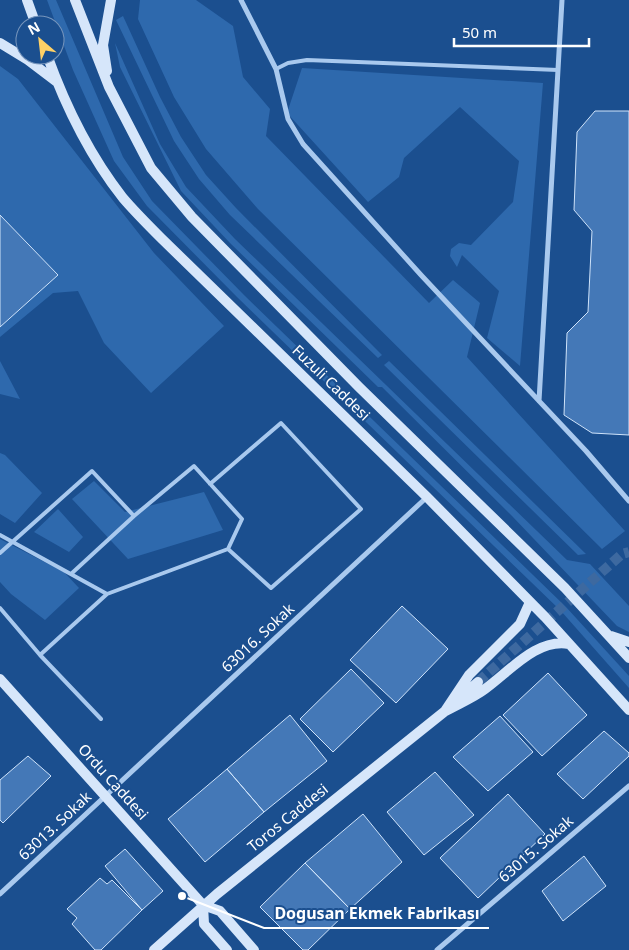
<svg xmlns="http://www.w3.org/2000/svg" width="629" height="950" viewBox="0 0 629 950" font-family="'Noto Sans',sans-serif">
<rect width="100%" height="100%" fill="#1b4f8f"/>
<path fill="#2e69ad" d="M 47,0 L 56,0 L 123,157 L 152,201 L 244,295 L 566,607 L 629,676 L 629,688 L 561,611 L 237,297 L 147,206 L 114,161 L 73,70 Z
M 140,0 L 196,0 L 233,26 L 243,77 L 270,109 L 266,136 L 429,303 L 453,280 L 480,303 L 467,357 L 625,531 L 602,549 L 258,209 L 206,149 L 174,97 L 138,19 Z
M 123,16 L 160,97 L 181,137 L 206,175 L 236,208 L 382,355 L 378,358 L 230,215 L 199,179 L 174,141 L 116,20 Z
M 115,43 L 160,144 L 186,187 L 235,239 L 567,560 L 590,564 L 629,606 L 629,632 L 617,626 L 512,516 L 382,387 L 378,387 L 230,243 L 181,191 L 120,67 Z
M 0,66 L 18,79 L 154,253 L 224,326 L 151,393 L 104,343 L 78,291 L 53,293 L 0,337 Z
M 302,68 L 543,83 L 520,366 L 487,338 L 499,291 L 462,255 L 457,267 L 450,256 L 451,249 L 459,243 L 471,245 L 513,202 L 519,161 L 460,107 L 404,158 L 399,177 L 368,202 L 287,113 Z
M 0,361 L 20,399 L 0,394 Z
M 389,361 L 586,554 L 578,555 L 384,365 Z
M 0,453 L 5,455 L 42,493 L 15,523 L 0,514 Z
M 94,481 L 125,512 L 204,492 L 223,530 L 128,559 L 72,499 Z
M 58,509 L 83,537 L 69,552 L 34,532 Z
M 0,539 L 64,572 L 79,588 L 45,620 L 11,594 L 0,582 Z"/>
<path fill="#4478b7" stroke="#cfe3fa" d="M 595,111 L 629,111 L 629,435 L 592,433 L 564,415 L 567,333 L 588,312 L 592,231 L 574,210 L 577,132 Z
M 0,215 L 58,275 L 0,327 Z
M 402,606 L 448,649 L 396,703 L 350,660 Z
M 351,669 L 384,703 L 333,752 L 300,719 Z
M 548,673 L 587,715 L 542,756 L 503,715 Z
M 290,715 L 327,761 L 264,812 L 227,769 Z
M 500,716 L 533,752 L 488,791 L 453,757 Z
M 604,731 L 629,753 L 629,756 L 583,799 L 557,774 Z
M 28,756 L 51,776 L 3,823 L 0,820 L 0,780 Z
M 227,769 L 264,812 L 205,862 L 168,819 Z
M 435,772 L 474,815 L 424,855 L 387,812 Z
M 508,794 L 545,834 L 478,898 L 440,858 Z
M 363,814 L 402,862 L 350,909 L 305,863 Z
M 125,849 L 163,891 L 142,910 L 105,866 Z
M 584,856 L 606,886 L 563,921 L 542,891 Z
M 305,863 L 350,909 L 308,950 L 303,950 L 260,907 Z
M 100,878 L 107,884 L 112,880 L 142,910 L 101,950 L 95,950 L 72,924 L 77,918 L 67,909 Z"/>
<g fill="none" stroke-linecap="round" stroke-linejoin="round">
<path stroke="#3d69a0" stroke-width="10" stroke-dasharray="10 5" stroke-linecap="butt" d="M 478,682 L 622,554 L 629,552"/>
<path stroke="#a9c9ee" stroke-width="4" d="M 276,69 L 288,63 L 307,60 L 558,70
M 0,535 L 107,594 L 40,655
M 0,553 L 92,471 L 134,516
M 71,574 L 134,516 L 194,466 L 242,519 L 228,549 L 271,588 L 361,509 L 281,423 L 210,484
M 107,594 L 228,549
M 0,608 L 40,655 L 101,719"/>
<path stroke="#a9c9ee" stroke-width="5" d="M 241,0 L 276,69 L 288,119 L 303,144 L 421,275 L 586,451 L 629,501
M 539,401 L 562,0
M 0,894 L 427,497
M 437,950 L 629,786"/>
<path stroke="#d6e6fa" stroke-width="10" d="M 27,0 L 36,25
M 75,0 L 109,87 L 151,168 L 192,217 L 359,387 L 565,588 L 629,658
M 0,43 L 28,60 L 57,82
M 47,55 C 65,105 90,156 123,198 C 135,212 148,225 161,238 L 427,497 L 545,617 L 629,710
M 107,71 L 103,45 L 111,0
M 611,636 L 629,642
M 0,679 L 203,905 L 220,911 L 254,950
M 456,701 L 478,682
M 445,711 L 469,675 L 520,624 L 530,602
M 203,905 L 204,924 L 227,950
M 154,950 L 217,894 L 444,712 C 458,704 473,698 485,689 C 510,671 537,638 569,644"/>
</g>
<g text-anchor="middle" stroke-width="4" stroke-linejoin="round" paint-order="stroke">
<g font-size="15" fill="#fff" stroke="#1b4f8f">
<text transform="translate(331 383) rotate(44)" y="5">Fuzuli Caddesi</text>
<text transform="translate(258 638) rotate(-43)" y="5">63016. Sokak</text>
<text transform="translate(113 782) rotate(48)" y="5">Ordu Caddesi</text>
<text transform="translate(288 818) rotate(-39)" y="5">Toros Caddesi</text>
<text transform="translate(55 826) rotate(-43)" y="5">63013. Sokak</text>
<text transform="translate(536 849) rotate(-41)" y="5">63015. Sokak</text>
</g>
</g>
<path fill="none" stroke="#fff" stroke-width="2" d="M182 896L264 928H489"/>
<circle fill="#fff" stroke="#1b4f8f" stroke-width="2" cx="182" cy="896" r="5"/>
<g font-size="16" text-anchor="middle" font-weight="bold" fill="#fff" stroke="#1b4f8f" stroke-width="4" stroke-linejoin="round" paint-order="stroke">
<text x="377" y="919">Dogusan Ekmek Fabrikası</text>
</g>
<g transform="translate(40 40) rotate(332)"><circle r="24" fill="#1b4f8f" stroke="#7695bc"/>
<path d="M0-4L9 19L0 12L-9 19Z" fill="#ffd166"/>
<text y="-8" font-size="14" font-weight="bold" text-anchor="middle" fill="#ffffff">N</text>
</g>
<path d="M454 38v8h135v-8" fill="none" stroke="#ffffff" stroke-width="2.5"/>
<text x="462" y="38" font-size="15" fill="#ffffff" stroke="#1b4f8f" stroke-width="4" paint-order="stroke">50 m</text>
</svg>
